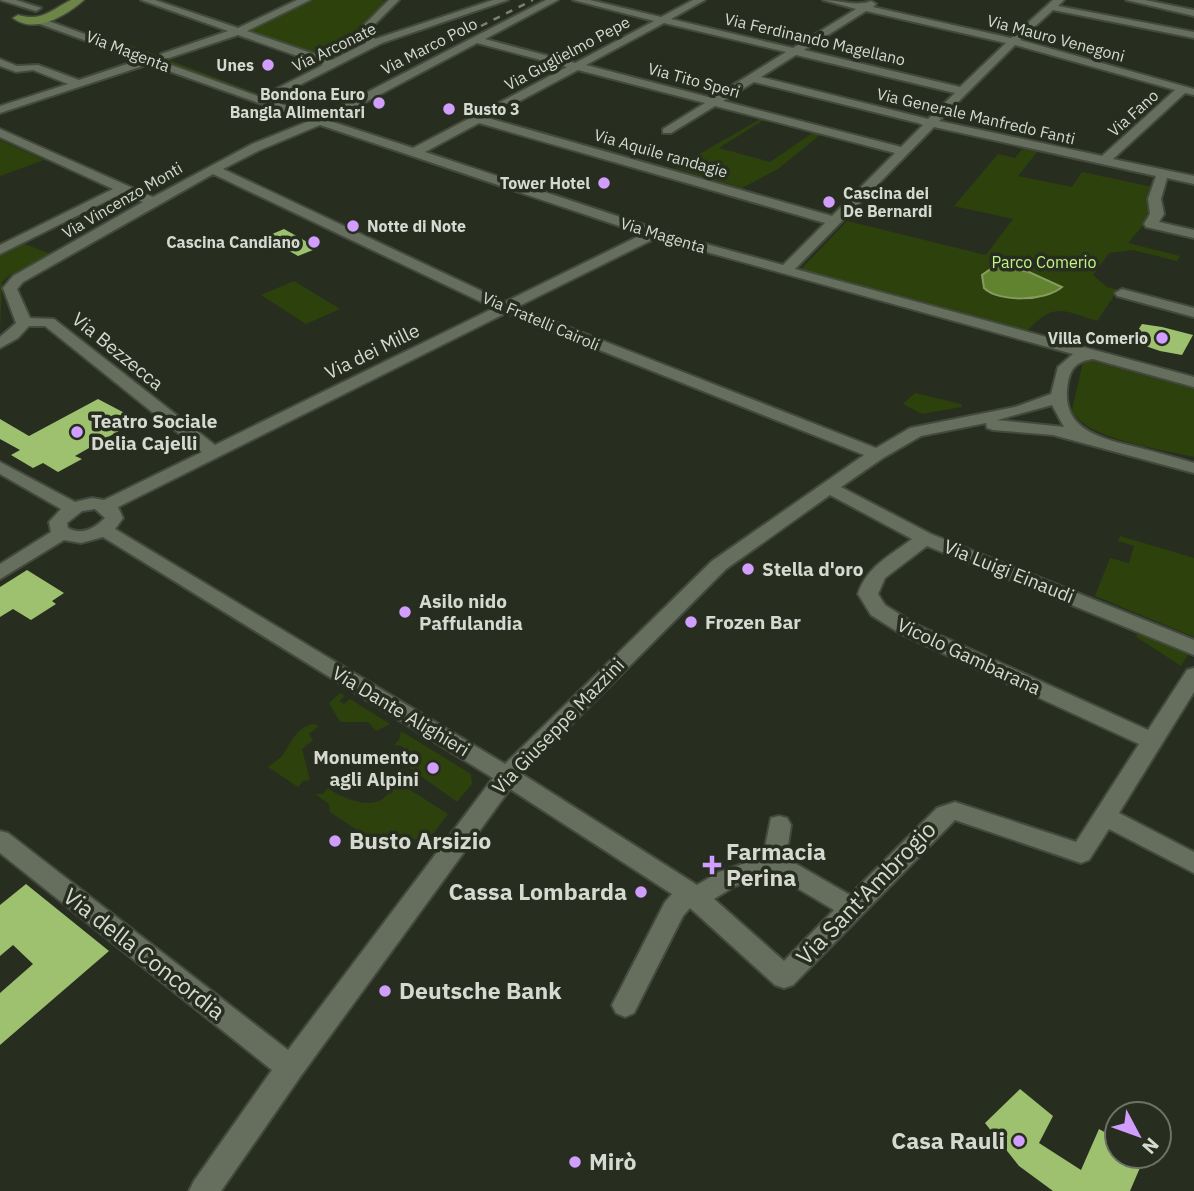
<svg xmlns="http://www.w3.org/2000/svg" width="1194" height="1191" viewBox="0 0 1194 1191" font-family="'IBM Plex Sans',sans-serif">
<rect width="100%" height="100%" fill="#272e20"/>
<path fill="#2d410c" d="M 312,0 L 381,0 L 385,1 L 356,31 L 363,44 L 332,60 L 248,31 Z
M 122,42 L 261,95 L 252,96 L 117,44 Z
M 762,118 L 765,119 L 719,148 L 770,162 L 814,132 L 821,134 L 778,169 L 742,188 L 675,168 Z
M 0,140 L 44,160 L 0,176 Z
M 1022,149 L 1037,152 L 1018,176 L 1072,187 L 1082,172 L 1153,187 L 1146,222 L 1128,243 L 1180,256 L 1177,261 L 1133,250 L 1109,253 L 1093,275 L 1107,287 L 1118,290 L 1097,321 C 1062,310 1054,302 1027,331 L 800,270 L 847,221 L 986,255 L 1013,219 L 954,206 L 998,154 L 1015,158 Z
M 22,243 L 51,254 L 10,275 L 2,282 L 0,333 L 0,254 Z
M 294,281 L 340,309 L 306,324 L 261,295 Z
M 1088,360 L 1194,389 L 1194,457 C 1165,450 1083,439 1072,410 L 1083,362 Z
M 915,393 L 961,404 L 962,407 L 922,414 L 903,404 Z
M 1120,536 L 1194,558 L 1194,637 L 1095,596 L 1110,558 L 1129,563 L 1134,546 L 1118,541 Z
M 1140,633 L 1189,653 L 1181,666 L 1135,636 Z
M 340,693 L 345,696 L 339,701 L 344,704 L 350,699 L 390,724 L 376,731 L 368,722 L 340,722 L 329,703 Z
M 314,724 L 319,726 L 309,734 L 313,740 L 302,749 L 310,780 L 303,781 L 298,787 L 268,767 C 272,764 278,760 282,756 C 291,744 296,726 314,724 Z
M 401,731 L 471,774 L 472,784 L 457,802 L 400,761 L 405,757 L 406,750 L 402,746 L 394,745 L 399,740 Z
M 404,786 L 448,814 L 428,841 L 404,838 L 378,844 L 330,812 L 329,804 L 315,794 L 323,794 L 328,788 C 339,797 367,808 381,800 C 390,794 392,787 404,786 Z"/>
<path fill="#61822f" stroke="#849c5f" stroke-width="2" d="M 1005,267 L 1029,272 L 1062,287 C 1046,301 999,303 984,288 L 982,275 L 992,268 Z"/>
<path fill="#9dc16e" d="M 284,229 L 318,248 L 298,256 L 265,237 Z
M 1142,324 L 1162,327 L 1193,335 L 1182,355 L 1160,351 L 1131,341 Z
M 98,399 L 138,420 L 75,456 L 82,459 L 58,472 L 43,463 L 33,468 L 11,455 L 20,450 L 0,439 L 0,419 L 29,436 Z
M 27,570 L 64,593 L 52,601 L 56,604 L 31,620 L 13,609 L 0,617 L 0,587 Z
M 26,884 L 109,951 L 0,1045 L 0,993 L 33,964 L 13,945 L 0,956 L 0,905 Z
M 1020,1089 L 1053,1116 L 1039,1143 L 1081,1170 L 1099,1129 L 1117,1139 L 1117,1156 L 1145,1156 L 1130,1191 L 1053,1191 L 1019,1166 L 985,1123 Z"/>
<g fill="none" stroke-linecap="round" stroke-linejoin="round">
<defs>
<path id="minor" d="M 0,0 L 16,0 L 41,8 L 36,11 Z
M 141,0 L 155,0 L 238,28 L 297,0 L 310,0 L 247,31 L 332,60 L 366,43 L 360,29 L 389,0 L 399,0 L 370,29 L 375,39 L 493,0 L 508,0 L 382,43 L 270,100 L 319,117 L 546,0 L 558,0 L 485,39 L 575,63 L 654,21 L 573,0 L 590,0 L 661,17 L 693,0 L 705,0 L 671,19 L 793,48 L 856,9 L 823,0 C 839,0 857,7 871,1 L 876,4 L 873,7 L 1011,38 L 1053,0 L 1064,0 L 1058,6 L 1194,32 L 1194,38 L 1053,10 L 1020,40 L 1194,89 L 1194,95 L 1185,93 L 1113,159 L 1194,176 L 1194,184 L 1167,178 L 1161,199 L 1164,214 L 1159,222 L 1194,230 L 1194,238 L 1146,227 L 1144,224 L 1150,214 L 1148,199 L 1156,176 L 934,127 L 795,269 L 1194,377 L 1194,387 L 1093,359 C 1078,361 1071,367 1068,382 C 1059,430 1101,438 1136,447 C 1155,452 1175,457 1194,463 L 1194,473 L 1053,435 L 993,430 L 987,428 L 986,423 L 921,436 L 883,458 L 841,487 L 931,534 L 1194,640 L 1194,655 L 927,546 L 885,578 L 878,594 L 885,605 L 915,624 L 1148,730 L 1187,670 L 1194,668 L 1194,692 L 1119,813 L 1194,852 L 1194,873 L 1109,829 L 1089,860 L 1081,863 L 955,820 L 793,985 L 784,988 L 775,985 L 690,908 L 683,916 L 634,1013 L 625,1017 L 616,1013 L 612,1005 L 665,902 L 672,894 L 510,789 L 300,1077 L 221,1191 L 189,1191 L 194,1181 L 272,1070 L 0,853 L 0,831 L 8,833 L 288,1050 L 493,778 L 103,537 L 81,543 L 64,540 L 0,579 L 0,564 L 51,532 L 49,522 L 61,509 L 0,474 L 0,462 L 75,502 L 92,498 L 104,500 L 202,452 L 45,326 L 29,326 L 18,338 L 0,348 L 0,337 L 16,323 L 3,288 L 13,276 L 143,202 L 123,193 L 0,254 L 0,245 L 113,189 L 0,137 L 0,129 L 153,197 L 252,144 L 309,121 L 149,64 L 0,113 L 0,106 L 68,84 L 33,70 L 16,72 L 0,66 L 0,59 L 17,66 L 38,65 L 79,80 L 139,60 L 37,23 L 37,19 L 40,18 L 260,97 L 323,65 L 238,35 L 169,58 L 161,58 L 161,54 L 228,31 ZM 866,11 L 1006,43 L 960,87 L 804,50 ZM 664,23 L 786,52 L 712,98 L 586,65 ZM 477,43 L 567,67 L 413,148 L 330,121 ZM 1015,45 L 1175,90 L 1102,156 L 939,121 ZM 796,55 L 955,93 L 928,119 L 761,77 ZM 578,70 L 705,103 L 663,129 L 663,133 L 671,133 L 715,106 L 895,153 L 832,216 L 488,118 ZM 754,82 L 918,123 L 923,125 L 901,147 L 723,101 ZM 479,123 L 825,223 L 783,265 L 680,237 L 425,152 ZM 320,125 L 643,234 L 505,302 L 223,169 L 260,150 ZM 213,174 L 494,308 L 215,445 L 54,319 L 30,318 L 17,289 L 23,282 ZM 656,238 L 1073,354 L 1058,367 L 1051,394 L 1015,407 L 910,428 L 876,448 L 517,307 ZM 506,313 L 864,455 L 712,561 L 505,764 L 115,529 L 123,518 L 118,507 ZM 1052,405 L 1064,427 L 997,420 ZM 830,495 L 912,539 C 891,555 866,567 858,594 L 871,615 L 901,634 L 1139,744 L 1076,842 L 955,802 L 937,808 L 850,895 L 786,858 L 791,825 L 787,818 L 779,816 L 771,818 L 763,857 L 719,872 L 697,885 L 522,774 L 726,569 ZM 95,509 L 105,518 C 95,528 82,536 68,528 L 67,523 L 82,511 ZM 772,873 L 834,910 L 784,961 L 714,899 L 735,886 Z
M 1126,0 L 1145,0 L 1194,10 L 1194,16 Z
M 1122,289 L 1194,308 L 1194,317 L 1117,296 L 1115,293 Z"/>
<path id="major" d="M 71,0 L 84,0 C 67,15 35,35 13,18 L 18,15 C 42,22 51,10 71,0 Z"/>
</defs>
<use href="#minor" stroke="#43493d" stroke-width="4"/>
<use href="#major" stroke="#43493d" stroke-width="3"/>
<use href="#minor" fill="#666e5e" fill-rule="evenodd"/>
<use href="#major" fill="#6d8647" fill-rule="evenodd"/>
<path stroke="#7b8075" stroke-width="2.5" stroke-dasharray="7 7" stroke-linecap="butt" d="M 481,26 L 533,0"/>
</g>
<g fill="#d19dfe" stroke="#272e20" stroke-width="2.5">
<circle cx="268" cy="65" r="7"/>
<circle cx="379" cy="103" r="7"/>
<circle cx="449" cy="109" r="7"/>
<circle cx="604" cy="183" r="7"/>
<circle cx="829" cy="202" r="7"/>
<circle cx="353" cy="226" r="7"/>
<circle cx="314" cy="242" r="7"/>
<circle cx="1162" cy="338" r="7"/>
<circle cx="77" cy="432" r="7"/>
<circle cx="748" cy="569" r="7"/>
<circle cx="405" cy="612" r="7"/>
<circle cx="691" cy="622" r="7"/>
<circle cx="433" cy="768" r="7"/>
<circle cx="335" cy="841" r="7"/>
<path d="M708.5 854.5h7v7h7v7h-7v7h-7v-7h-7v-7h7z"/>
<circle cx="641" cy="892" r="7"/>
<circle cx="385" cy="991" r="7"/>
<circle cx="1019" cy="1141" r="7"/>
<circle cx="575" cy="1162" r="7"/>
</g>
<g text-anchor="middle" stroke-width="7" stroke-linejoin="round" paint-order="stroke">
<g font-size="16" fill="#d5d9d0" stroke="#272e20">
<text transform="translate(1056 38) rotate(15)" y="6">Via Mauro Venegoni</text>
<text transform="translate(815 39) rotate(13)" y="6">Via Ferdinando Magellano</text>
<text transform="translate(429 46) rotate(-27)" y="6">Via Marco Polo</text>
<text transform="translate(334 47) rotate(-26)" y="6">Via Arconate</text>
<text transform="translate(128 51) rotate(21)" y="6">Via Magenta</text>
<text transform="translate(567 53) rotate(-28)" y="6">Via Guglielmo Pepe</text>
<text transform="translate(694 80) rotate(15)" y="6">Via Tito Speri</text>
<text transform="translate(1133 113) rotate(-42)" y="6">Via Fano</text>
<text transform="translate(976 116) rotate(13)" y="6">Via Generale Manfredo Fanti</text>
<text transform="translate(661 153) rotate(16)" y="6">Via Aquile randagie</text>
<text transform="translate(122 200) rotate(-30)" y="6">Via Vincenzo Monti</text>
<text transform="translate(663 235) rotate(17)" y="6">Via Magenta</text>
<text transform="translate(541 321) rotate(23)" y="6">Via Fratelli Cairoli</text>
</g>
<g font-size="16" font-weight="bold" fill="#d5d9d0" stroke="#272e20" text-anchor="end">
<text x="254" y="71">Unes</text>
<text x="365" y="100">Bondona Euro<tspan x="365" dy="18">Bangla Alimentari</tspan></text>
<text x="463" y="115" text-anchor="start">Busto 3</text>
<text x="590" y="189">Tower Hotel</text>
<text x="843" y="199" text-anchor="start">Cascina dei<tspan x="843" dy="18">De Bernardi</tspan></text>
<text x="367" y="232" text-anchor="start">Notte di Note</text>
<text x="300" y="248">Cascina Candiano</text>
<text x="1148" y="344">Villa Comerio</text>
</g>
<g font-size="16" fill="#c4f385" stroke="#272e20">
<text x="1044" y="268">Parco Comerio</text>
</g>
<g font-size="19" fill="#d5d9d0" stroke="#272e20">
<text transform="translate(118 351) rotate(39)" y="7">Via Bezzecca</text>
<text transform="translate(372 351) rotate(-26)" y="7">Via dei Mille</text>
<text transform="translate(1009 571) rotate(22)" y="7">Via Luigi Einaudi</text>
<text transform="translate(969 656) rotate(25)" y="7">Vicolo Gambarana</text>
<text transform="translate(401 711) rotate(31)" y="7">Via Dante Alighieri</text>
<text transform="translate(558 726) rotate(-46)" y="7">Via Giuseppe Mazzini</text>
</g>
<g font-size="19" font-weight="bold" fill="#d5d9d0" stroke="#272e20" text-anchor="start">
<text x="91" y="428">Teatro Sociale<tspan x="91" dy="22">Delia Cajelli</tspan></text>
<text x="762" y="576">Stella d'oro</text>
<text x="419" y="608">Asilo nido<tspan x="419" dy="22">Paffulandia</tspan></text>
<text x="705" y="629">Frozen Bar</text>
<text x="419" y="764" text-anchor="end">Monumento<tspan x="419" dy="22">agli Alpini</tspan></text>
</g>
<g font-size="23" font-weight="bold" fill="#d5d9d0" stroke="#272e20" text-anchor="start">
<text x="349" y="849">Busto Arsizio</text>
<text x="726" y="860">Farmacia<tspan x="726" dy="26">Perina</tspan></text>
<text x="627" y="900" text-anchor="end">Cassa Lombarda</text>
<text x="399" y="999">Deutsche Bank</text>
<text x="1005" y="1149" text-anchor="end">Casa Rauli</text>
<text x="589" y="1170">Mirò</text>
</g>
<g font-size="23" fill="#d5d9d0" stroke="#272e20">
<text transform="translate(866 893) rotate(-46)" y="8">Via Sant'Ambrogio</text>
<text transform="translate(144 954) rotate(38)" y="8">Via della Concordia</text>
</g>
</g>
<g transform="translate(1138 1135) rotate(131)"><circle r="33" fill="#272e20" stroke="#6d7266" stroke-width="2"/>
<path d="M0-5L12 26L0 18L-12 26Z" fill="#d19dfe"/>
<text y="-10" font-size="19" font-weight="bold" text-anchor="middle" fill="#d5d9d0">N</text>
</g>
</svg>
